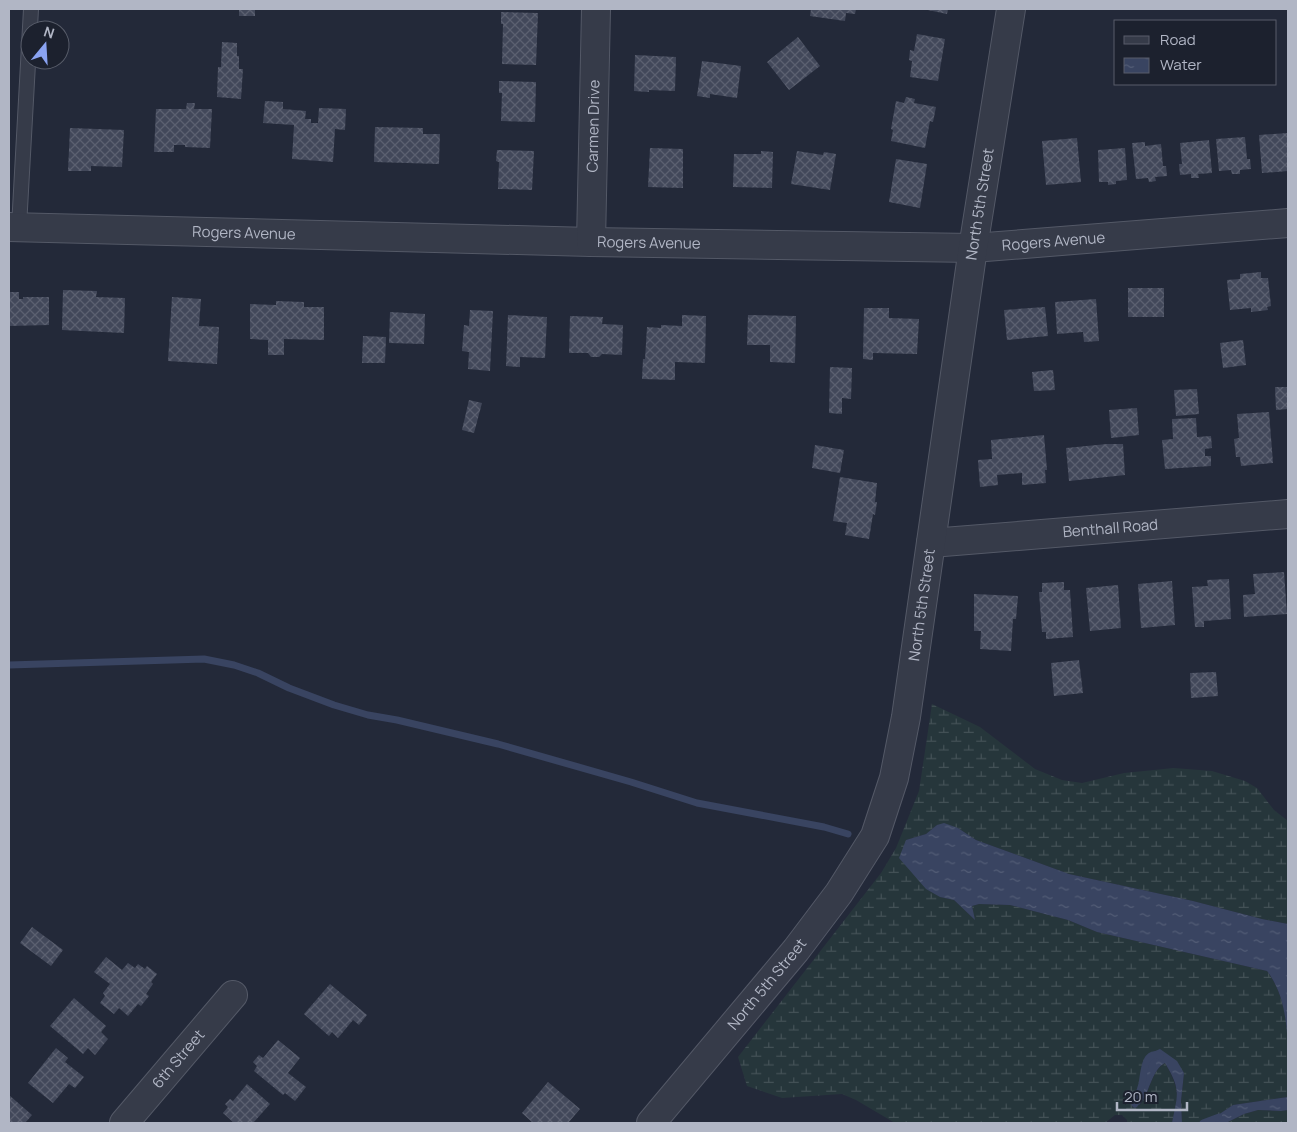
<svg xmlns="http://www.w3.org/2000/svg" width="1297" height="1132" viewBox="0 0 1297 1132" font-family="Manrope,sans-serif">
<defs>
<pattern id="wetland-marsh" width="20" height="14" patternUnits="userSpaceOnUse" patternTransform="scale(1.25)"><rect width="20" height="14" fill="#26363b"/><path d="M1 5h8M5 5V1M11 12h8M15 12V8" fill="none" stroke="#435156"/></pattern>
<pattern id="water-ripples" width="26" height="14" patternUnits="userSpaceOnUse" patternTransform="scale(1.25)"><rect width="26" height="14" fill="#394461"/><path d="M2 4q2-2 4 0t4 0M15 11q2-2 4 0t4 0" fill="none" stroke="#535d76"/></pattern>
<pattern id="building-cross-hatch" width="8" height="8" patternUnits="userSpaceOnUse" patternTransform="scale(1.25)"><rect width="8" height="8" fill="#42485a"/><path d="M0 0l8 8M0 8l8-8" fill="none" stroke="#5b6070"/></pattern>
</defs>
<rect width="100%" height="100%" fill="#232939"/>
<path fill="url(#wetland-marsh)" d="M 932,704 L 980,727 L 1035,769 L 1062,780 L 1082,783 L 1124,773 L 1174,768 L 1212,771 L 1245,781 L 1257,788 L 1274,810 L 1288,821 L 1288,924 L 1262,919 L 1193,901 L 1069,874 L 976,840 L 958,828 L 937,825 L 926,834 L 906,840 L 940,897 L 954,900 L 974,919 L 972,906 L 979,904 L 1010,905 L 1068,920 L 1097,932 L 1267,971 C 1293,1006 1288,1055 1288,1097 L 1233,1105 L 1206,1123 L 1182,1123 L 1181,1101 L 1184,1073 L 1160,1049 L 1135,1099 L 1140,1105 C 1150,1093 1151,1071 1165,1063 C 1180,1091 1179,1093 1172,1123 L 1127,1123 L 1127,1120 L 1122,1115 L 1115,1115 L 1105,1123 L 895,1123 L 856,1100 L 842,1094 L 782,1098 L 747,1086 L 738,1057 L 881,873 L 896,848 L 919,791 Z
M 1258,1110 L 1281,1111 L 1288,1110 L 1288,1123 L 1226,1123 L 1244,1114 Z"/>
<path fill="url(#water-ripples)" d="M 944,823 L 958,828 L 976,840 L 1069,874 L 1193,901 L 1262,919 L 1288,924 L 1288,1045 C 1286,1019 1284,993 1267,971 L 1097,932 L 1068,920 L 1010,905 L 979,904 L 972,906 L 975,920 L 954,900 L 940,897 L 926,889 L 899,858 L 906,840 L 926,834 L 937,825 Z
M 1160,1049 L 1177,1061 L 1184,1073 L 1181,1101 L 1182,1123 L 1172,1123 C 1178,1093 1181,1090 1165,1063 C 1151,1070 1150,1094 1139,1105 L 1135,1099 L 1153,1052 Z
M 1288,1097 L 1288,1110 L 1281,1111 L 1258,1110 L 1244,1114 L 1226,1123 L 1206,1123 L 1233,1105 Z"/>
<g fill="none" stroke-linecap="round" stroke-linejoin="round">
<path stroke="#394461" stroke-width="7" d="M 9,665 L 204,659 L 234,665 L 258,673 L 289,688 L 334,705 L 368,715 L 397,720 L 498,744 L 631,782 L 697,803 L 824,827 L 848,834
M 1135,1104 C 1138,1098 1140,1091 1142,1084 C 1144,1074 1144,1049 1160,1056
M 1203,1123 L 1219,1117"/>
</g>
<path fill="url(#building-cross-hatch)" d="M 239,9 L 255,9 L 255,16 L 239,16 Z
M 811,9 L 856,9 L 855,14 L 846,13 L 845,21 L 810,16 Z
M 923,9 L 948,9 L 947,14 Z
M 501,12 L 538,13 L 536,65 L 502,64 L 503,24 L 501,24 Z
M 917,34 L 945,39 L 938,81 L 910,77 L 912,61 L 909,60 L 910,50 L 914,51 Z
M 798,37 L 820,66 L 789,90 L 767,62 Z
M 222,42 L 237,43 L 237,56 L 239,56 L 239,69 L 243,69 L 241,99 L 217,97 L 218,67 L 221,67 Z
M 635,55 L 676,57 L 675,91 L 649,90 L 649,92 L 634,91 Z
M 702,61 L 741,66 L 737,98 L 710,94 L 710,98 L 697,96 Z
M 499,81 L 536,82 L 535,122 L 501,121 L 502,93 L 499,93 Z
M 906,97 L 915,99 L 914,103 L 936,107 L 933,122 L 930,121 L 925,148 L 891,141 L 893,130 L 891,129 L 896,101 L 904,103 Z
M 265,101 L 283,102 L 283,109 L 306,111 L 305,119 L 311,119 L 311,123 L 318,123 L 319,108 L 346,109 L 345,130 L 335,129 L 333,162 L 292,159 L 294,125 L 263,123 Z
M 187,103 L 195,103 L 194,109 L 212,109 L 210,148 L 185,147 L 185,145 L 174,145 L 174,152 L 154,152 L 156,109 L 186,109 Z
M 375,127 L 423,128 L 423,134 L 440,134 L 439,164 L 374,162 Z
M 70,128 L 124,130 L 122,167 L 91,166 L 91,171 L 68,171 Z
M 1288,133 L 1288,171 L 1262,173 L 1259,135 Z
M 1245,137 L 1247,159 L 1250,159 L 1251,169 L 1240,170 L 1240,174 L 1232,174 L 1231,170 L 1219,171 L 1216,139 Z
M 1077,138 L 1081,182 L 1046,185 L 1042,141 Z
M 1209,140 L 1212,173 L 1198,174 L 1199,178 L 1191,178 L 1191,174 L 1180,175 L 1179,164 L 1182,164 L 1180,143 Z
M 1145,142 L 1145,146 L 1161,144 L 1163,166 L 1166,166 L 1167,176 L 1155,177 L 1156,181 L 1149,182 L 1148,178 L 1136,179 L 1132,143 Z
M 650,148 L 683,149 L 683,188 L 648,187 Z
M 1125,148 L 1127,180 L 1116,181 L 1116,184 L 1108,185 L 1108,182 L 1099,182 L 1098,150 Z
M 497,150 L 534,151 L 532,190 L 498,189 L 499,162 L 496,161 Z
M 761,151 L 773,152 L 772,188 L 733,187 L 734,154 L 761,154 Z
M 797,151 L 823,155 L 824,152 L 836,154 L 830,190 L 791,184 Z
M 896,159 L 927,164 L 920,208 L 889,202 Z
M 1261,272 L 1261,278 L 1268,278 L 1271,306 L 1267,307 L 1268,310 L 1251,312 L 1251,308 L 1230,310 L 1227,280 L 1240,279 L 1240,274 Z
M 1128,288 L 1164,288 L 1164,317 L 1128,317 Z
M 63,290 L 97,291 L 96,297 L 125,298 L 124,333 L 62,330 Z
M 9,292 L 19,292 L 19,299 L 23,299 L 23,297 L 49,297 L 49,325 L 9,326 Z
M 172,297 L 201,299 L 199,326 L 219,327 L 217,364 L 168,361 Z
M 1096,299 L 1099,341 L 1084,342 L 1083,332 L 1057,334 L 1055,302 Z
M 276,301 L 304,302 L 304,307 L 324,307 L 324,340 L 284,339 L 284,355 L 268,355 L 268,340 L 250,339 L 250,304 L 276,305 Z
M 1045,307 L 1048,336 L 1007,340 L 1004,310 Z
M 864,308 L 889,308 L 889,318 L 919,319 L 917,354 L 873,353 L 873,360 L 863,359 Z
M 470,310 L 493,311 L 490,371 L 468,369 L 469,352 L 462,351 L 464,325 L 469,326 Z
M 390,312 L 425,314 L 424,344 L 389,343 Z
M 508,315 L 547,317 L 545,358 L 520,357 L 520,367 L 506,366 Z
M 682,315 L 706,316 L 705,363 L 675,362 L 675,380 L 642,379 L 643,359 L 645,359 L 647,327 L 661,328 L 661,325 L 682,326 Z
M 748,315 L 796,316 L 795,363 L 770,362 L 770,345 L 747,345 Z
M 570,316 L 603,317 L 602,324 L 623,325 L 622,355 L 602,354 L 599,357 L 591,357 L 588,353 L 569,353 Z
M 363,336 L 386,337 L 385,363 L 362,363 Z
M 1243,340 L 1246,365 L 1223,368 L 1220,343 Z
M 830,367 L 852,368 L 851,399 L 842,398 L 842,414 L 829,413 Z
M 1053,370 L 1055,390 L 1034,391 L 1032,372 Z
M 1275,387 L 1288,387 L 1288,409 L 1276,410 Z
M 1197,389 L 1199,414 L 1176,416 L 1174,390 Z
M 469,400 L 482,403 L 474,433 L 462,430 Z
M 1137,408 L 1139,435 L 1111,438 L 1109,410 Z
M 1269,412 L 1273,463 L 1241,466 L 1240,457 L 1236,457 L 1234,439 L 1239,438 L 1237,414 Z
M 1196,418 L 1197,437 L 1211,436 L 1212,448 L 1205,449 L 1205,456 L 1211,456 L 1211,466 L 1165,469 L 1162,440 L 1173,439 L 1172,419 Z
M 1044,435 L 1047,470 L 1045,470 L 1046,483 L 1022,485 L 1022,473 L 997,475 L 998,485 L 980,487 L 978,460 L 992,459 L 991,440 Z
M 1107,444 L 1123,444 L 1125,475 L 1069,481 L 1066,448 Z
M 815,445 L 844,450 L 840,473 L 812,468 Z
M 840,477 L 877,483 L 875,502 L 877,502 L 875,515 L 873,514 L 869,539 L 845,535 L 847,523 L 833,521 Z
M 1284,572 L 1287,614 L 1244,617 L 1243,595 L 1255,594 L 1253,574 Z
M 1229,579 L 1231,619 L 1204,621 L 1204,627 L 1195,627 L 1192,587 L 1208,586 L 1207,580 Z
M 1172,581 L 1175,625 L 1141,628 L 1138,584 Z
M 1064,582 L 1064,590 L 1070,590 L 1073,637 L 1046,639 L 1046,632 L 1042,632 L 1039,592 L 1042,592 L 1042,583 Z
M 1118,585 L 1121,628 L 1090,631 L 1086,588 Z
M 974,594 L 1018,596 L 1016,619 L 1013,619 L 1011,651 L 980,649 L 981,631 L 974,631 Z
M 1079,660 L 1083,693 L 1054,696 L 1051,663 Z
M 1216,672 L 1218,696 L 1191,698 L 1190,673 Z
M 32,927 L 63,950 L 51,966 L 20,943 Z
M 106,957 L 122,970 L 128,963 L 135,968 L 138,964 L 145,969 L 147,966 L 157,974 L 151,982 L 153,984 L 146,994 L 149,996 L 141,1006 L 138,1004 L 128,1016 L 119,1008 L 114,1014 L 100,1003 L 105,996 L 103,993 L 110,984 L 94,972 Z
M 330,984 L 367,1015 L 359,1025 L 353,1020 L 338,1038 L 332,1032 L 329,1036 L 304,1014 Z
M 74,998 L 106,1026 L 101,1032 L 108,1039 L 95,1055 L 88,1048 L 83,1054 L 50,1026 Z
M 278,1040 L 300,1058 L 288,1073 L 306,1087 L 295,1101 L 285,1093 L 283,1095 L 254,1071 L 257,1066 L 253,1062 L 259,1055 L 263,1058 Z
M 56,1048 L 68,1058 L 65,1062 L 84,1077 L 75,1088 L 69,1084 L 53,1103 L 28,1083 Z
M 548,1082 L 580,1109 L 568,1123 L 533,1123 L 522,1113 Z
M 247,1084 L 270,1104 L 253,1123 L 234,1123 L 223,1113 L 228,1107 L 225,1104 L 230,1099 L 233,1101 Z
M 9,1095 L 32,1115 L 25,1123 L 9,1123 Z"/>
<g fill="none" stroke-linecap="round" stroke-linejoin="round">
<defs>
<path id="lane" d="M 19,227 L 31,9"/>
<g id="street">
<path id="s1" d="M 9,227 L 591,242 L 973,248 L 1288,223"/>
<path id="s2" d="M 591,242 L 596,9"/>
<path id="s3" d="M 931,543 L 1288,514"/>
<path id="s4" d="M 124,1123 L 233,995"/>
<path id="s5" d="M 651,1123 L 796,950 L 839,893 L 875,836 L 894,778 L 906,717 L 973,248 L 1011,9"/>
</g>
</defs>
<use href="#lane" stroke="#545967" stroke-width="16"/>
<use href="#street" stroke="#545967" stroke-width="30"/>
<use href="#lane" stroke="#363b49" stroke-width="14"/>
<use href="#street" stroke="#363b49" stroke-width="28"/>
</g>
<g text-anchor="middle" stroke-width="5" stroke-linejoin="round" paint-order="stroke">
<g font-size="15" fill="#b1b6c5" stroke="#1c212e">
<text dy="5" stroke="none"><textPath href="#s2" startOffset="116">Carmen Drive</textPath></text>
<text dy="5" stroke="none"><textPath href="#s5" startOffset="1006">North 5th Street</textPath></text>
<text dy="5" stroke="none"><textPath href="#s1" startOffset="235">Rogers Avenue</textPath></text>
<text dy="5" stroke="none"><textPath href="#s1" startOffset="1045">Rogers Avenue</textPath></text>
<text dy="5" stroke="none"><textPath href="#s1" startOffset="640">Rogers Avenue</textPath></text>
<text dy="5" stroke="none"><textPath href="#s3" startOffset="180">Benthall Road</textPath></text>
<text dy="5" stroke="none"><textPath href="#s5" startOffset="601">North 5th Street</textPath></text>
<text dy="5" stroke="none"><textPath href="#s5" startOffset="181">North 5th Street</textPath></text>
<text dy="5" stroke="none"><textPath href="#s4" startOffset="84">6th Street</textPath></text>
</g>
</g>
<rect width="1297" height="1132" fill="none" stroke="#b1b6c5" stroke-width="20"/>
<rect x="1114" y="20" width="162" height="65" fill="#1c212e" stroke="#585d6a"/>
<rect x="1124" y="36" width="25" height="8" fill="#363b49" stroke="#585d6a"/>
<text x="1160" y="45" font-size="15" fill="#b1b6c5">Road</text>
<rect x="1124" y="58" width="25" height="15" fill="url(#water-ripples)" stroke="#585d6a"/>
<text x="1160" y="70" font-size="15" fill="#b1b6c5">Water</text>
<g transform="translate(45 45) rotate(18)"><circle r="24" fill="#1c212e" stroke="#585d6a"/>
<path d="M0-4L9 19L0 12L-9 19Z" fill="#8aa3f2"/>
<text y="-8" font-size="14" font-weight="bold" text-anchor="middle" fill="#b1b6c5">N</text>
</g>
<path d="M1117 1102v8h70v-8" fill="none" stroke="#b1b6c5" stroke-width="2.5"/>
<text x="1124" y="1102" font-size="15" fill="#b1b6c5" stroke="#1c212e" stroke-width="4" paint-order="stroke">20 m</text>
</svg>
